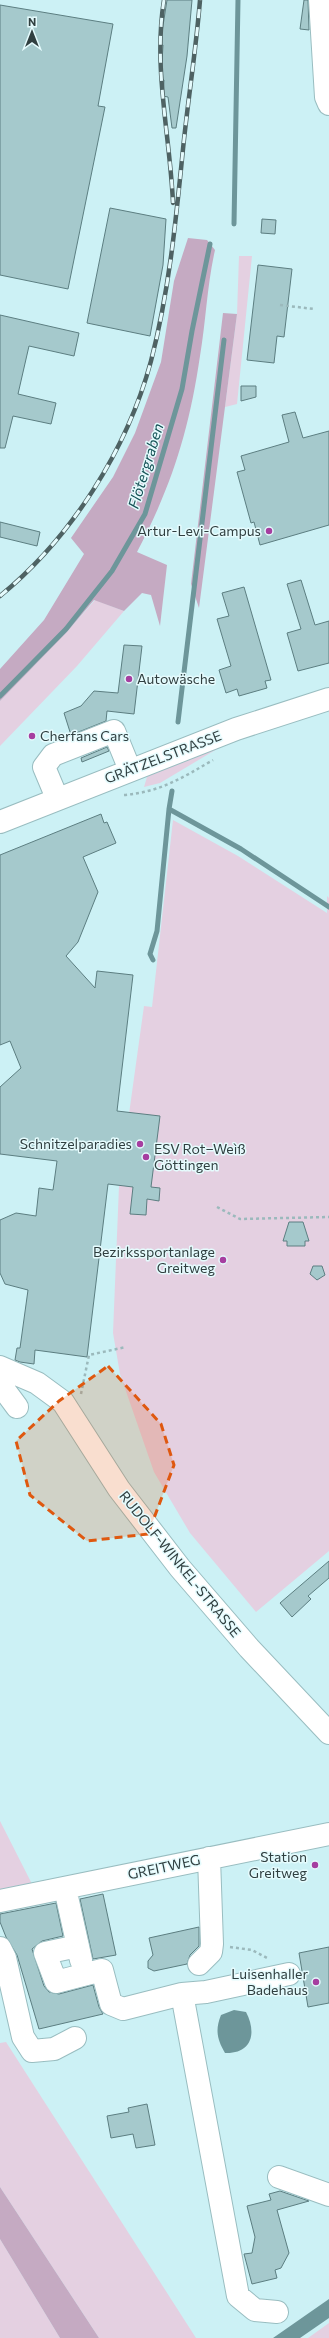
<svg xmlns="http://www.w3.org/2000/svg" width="329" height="2338" viewBox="0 0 329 2338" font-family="Commissioner,sans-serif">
<rect width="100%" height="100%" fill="#ccf1f5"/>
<path fill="#e4d0e1" d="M 239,256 L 252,256 L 237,404 L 225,407 L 237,314 Z
M 95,600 L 124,611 L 77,666 L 0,746 L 0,701 L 67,632 Z
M 222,746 L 160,783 L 144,787 L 147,777 L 154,772 Z
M 173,820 L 238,856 L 327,913 L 327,896 L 329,898 L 329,1551 L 256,1612 L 190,1533 L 154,1472 L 120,1374 L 113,1333 L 119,1186 L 144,1006 L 152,1007 Z
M 0,1821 L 32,1884 L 0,1891 Z
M 6,2042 L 196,2338 L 99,2338 L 0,2187 L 0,2043 Z
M 0,2239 L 60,2338 L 0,2338 Z
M 329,2323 L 329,2338 L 308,2338 Z"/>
<path fill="#c5aac2" d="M 188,238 L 207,240 L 215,250 C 207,285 206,321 200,356 C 189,431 172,485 137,552 L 167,565 L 160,626 L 151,595 L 142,593 L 124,611 L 94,600 L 67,632 L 0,701 L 0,669 L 44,620 L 84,554 L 71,538 L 113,477 L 135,433 L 161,362 L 174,281 Z
M 223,313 L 237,314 L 199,608 L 191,584 Z
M 0,2187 L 99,2338 L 60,2338 L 0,2239 Z"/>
<path fill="#6d969a" d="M 234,2010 L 246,2012 C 257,2033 252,2054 225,2053 C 217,2039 215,2030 221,2015 Z
M 329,2299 L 329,2318 L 300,2338 L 273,2338 Z"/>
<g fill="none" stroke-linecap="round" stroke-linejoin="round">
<path stroke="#6d969a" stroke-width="5" d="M 234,224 L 238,0
M 0,696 L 66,629 L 112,571 L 145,514 L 182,389 L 192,331 L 210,244
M 178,722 L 224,340
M 172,791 L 169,809 L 241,849 L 329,907
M 153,960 L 150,954 L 157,931 L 169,809"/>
</g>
<path fill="#a5c9cc" stroke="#5c7e81" d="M 167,0 L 192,0 L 187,56 L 176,128 L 172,128 L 168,97 L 163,96 L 164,80 L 161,79 L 163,45 L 160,45 Z
M 304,0 L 308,0 L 309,30 L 300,29 Z
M 0,5 L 113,24 L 98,106 L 105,107 L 68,289 L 0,275 Z
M 110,208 L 166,219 L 163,265 L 150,336 L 87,323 Z
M 262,219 L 276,220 L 275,234 L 261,233 Z
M 258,265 L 292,269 L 284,337 L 277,336 L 274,363 L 247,360 Z
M 0,315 L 79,333 L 74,356 L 29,346 L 18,394 L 56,403 L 51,424 L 13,416 L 5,448 L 0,448 Z
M 241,386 L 256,386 L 256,397 L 241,401 Z
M 295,412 L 303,438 L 329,431 L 329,525 L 260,545 L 254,522 L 251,523 L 237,472 L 245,470 L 241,456 L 289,442 L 282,415 Z
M 0,522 L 40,532 L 37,546 L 0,537 Z
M 301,580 L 315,625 L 329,621 L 329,663 L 298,671 L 287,633 L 301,629 L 287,584 Z
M 244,587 L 271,680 L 265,681 L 267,688 L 239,696 L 237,689 L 226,693 L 219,670 L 231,666 L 217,619 L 229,616 L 222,593 Z
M 124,645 L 142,646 L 134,714 L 107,711 L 106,721 L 71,735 L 64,713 L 81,706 L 94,691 L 118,693 Z
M 107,747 L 109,751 L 82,762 L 81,758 Z
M 101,814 L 104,823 L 107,822 L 116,843 L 83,857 L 98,892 L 78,942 L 66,956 L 95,988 L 97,971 L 133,975 L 117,1111 L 160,1116 L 151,1187 L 160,1188 L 159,1201 L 147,1199 L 146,1215 L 130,1214 L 133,1187 L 108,1184 L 87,1357 L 35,1350 L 34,1364 L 20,1362 L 15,1360 L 17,1348 L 20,1348 L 28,1290 L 5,1284 L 0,1273 L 0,1220 L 16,1213 L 36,1216 L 39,1188 L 53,1190 L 57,1161 L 0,1154 L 0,1087 L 21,1068 L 10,1041 L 0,1045 L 0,855 Z
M 289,1222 L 303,1222 L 309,1241 L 305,1241 L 305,1246 L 287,1246 L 287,1241 L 283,1241 Z
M 313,1266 L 322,1266 L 325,1275 L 317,1280 L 310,1274 Z
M 329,1561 L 329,1578 L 308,1596 L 311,1599 L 292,1617 L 280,1603 Z
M 103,1894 L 116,1955 L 93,1959 L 80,1899 Z
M 56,1903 L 63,1936 L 42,1941 L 32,1949 L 44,1986 L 49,1992 L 59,1994 L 93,1985 L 99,2007 L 103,2014 L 39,2029 L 17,1955 L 6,1937 L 0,1922 L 0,1914 Z
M 199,1927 L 199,1946 L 190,1955 L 187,1964 L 154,1971 L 148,1968 L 148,1961 L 153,1955 L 149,1938 Z
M 329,1947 L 329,2003 L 308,2007 L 299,1953 Z
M 147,2104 L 155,2145 L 136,2148 L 133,2134 L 111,2138 L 107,2116 L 129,2112 L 128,2108 Z
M 280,2191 L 309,2201 L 277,2210 L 289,2253 L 281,2268 L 275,2270 L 277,2278 L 252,2284 L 244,2254 L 252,2253 L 255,2237 L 247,2206 L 271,2200 L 269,2194 Z"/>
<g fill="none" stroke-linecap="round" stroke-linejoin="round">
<defs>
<path id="minor" d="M 320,0 L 326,97 L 329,104
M 57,798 L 44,767 L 53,755 L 114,731 L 130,770
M 0,822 L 236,729 L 329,699
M 0,1367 L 37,1383 L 63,1402 L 119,1489 L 180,1568 L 249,1648 L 329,1733
M 0,1384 L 17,1407
M 65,1888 L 81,1960
M 0,1901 L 329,1834
M 78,1946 L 45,1953 L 56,1982 L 102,1970 L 111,2004 L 123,2009 L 182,1994 L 238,2296 L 255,2310 L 277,2312
M 0,1948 L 5,1958 L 23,2037 L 32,2051 L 54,2049 L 75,2038
M 199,1964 L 211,1952 L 212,1944 L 209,1858
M 182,1994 L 206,1992 L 289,1974
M 279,2177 L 329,2195"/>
</defs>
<use href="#minor" stroke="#99bdc0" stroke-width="24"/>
<path stroke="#9bb9bc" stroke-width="2.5" stroke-dasharray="3 3" stroke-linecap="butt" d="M 280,305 L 314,309
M 124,795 C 160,792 182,778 213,760
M 217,1207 L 240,1219 L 329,1217
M 81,1394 L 89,1355 L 126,1347
M 230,1947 L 252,1950 L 269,1959"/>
<use href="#minor" stroke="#fff" stroke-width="22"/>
<defs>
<path id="rail" d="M 164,0 C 153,68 170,135 173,203
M 0,596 C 71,538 127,450 151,361 C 169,292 176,220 183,149 C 188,99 196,50 200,0"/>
</defs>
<use href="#rail" stroke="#4e6263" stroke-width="4.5"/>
<use href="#rail" stroke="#e5fbfd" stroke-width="3" stroke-dasharray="9" stroke-linecap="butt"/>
</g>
<path fill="#df580f" fill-opacity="0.2" stroke="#df580f" stroke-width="3" stroke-dasharray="8 5" stroke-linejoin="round" d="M 108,1366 L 161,1424 L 174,1465 L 148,1534 L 87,1541 L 30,1495 L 16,1441 L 59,1401 Z"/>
<g fill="#a63ea0" stroke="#e5fbfd" stroke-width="1.5">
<circle cx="269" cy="531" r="4"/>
<circle cx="129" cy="679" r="4"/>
<circle cx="32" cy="736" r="4"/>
<circle cx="140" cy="1144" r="4"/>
<circle cx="146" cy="1157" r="4"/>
<circle cx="223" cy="1260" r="4"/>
<circle cx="315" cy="1865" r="4"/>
<circle cx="316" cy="1982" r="4"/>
</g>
<g text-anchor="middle" stroke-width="3" stroke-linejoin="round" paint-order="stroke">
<g font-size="14" fill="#303f40" stroke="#e5fbfd" text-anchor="end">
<text x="261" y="536">Artur-Levi-Campus</text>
<text x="137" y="684" text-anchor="start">Autowäsche</text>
<text x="40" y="741" text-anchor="start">Cherfans Cars</text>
<text x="132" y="1149">Schnitzelparadies</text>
<text x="154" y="1154" text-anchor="start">ESV Rot–Weìß<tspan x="154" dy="16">Göttingen</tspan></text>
<text x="215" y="1257">Bezirkssportanlage<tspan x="215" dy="16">Greitweg</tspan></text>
<text x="307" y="1862">Station<tspan x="307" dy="16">Greitweg</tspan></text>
<text x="308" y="1979">Luisenhaller<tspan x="308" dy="16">Badehaus</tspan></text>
</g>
<g font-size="14" fill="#303f40" stroke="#e5fbfd">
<text transform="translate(163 757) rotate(-21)" y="5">GRÄTZELSTRASSE</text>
<text transform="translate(180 1564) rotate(51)" y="5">RUDOLF-WINKEL-STRASSE</text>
<text transform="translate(164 1867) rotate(-12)" y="5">GREITWEG</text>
</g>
<g font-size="15" font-style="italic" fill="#155156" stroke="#e5fbfd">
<text transform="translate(146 466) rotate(-73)" y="5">Flötergraben</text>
</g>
</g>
<g transform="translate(32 32)" stroke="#e5fbfd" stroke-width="3" paint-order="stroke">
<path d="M0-3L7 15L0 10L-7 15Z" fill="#303f40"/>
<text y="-6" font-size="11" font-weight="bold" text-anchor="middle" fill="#303f40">N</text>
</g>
</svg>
